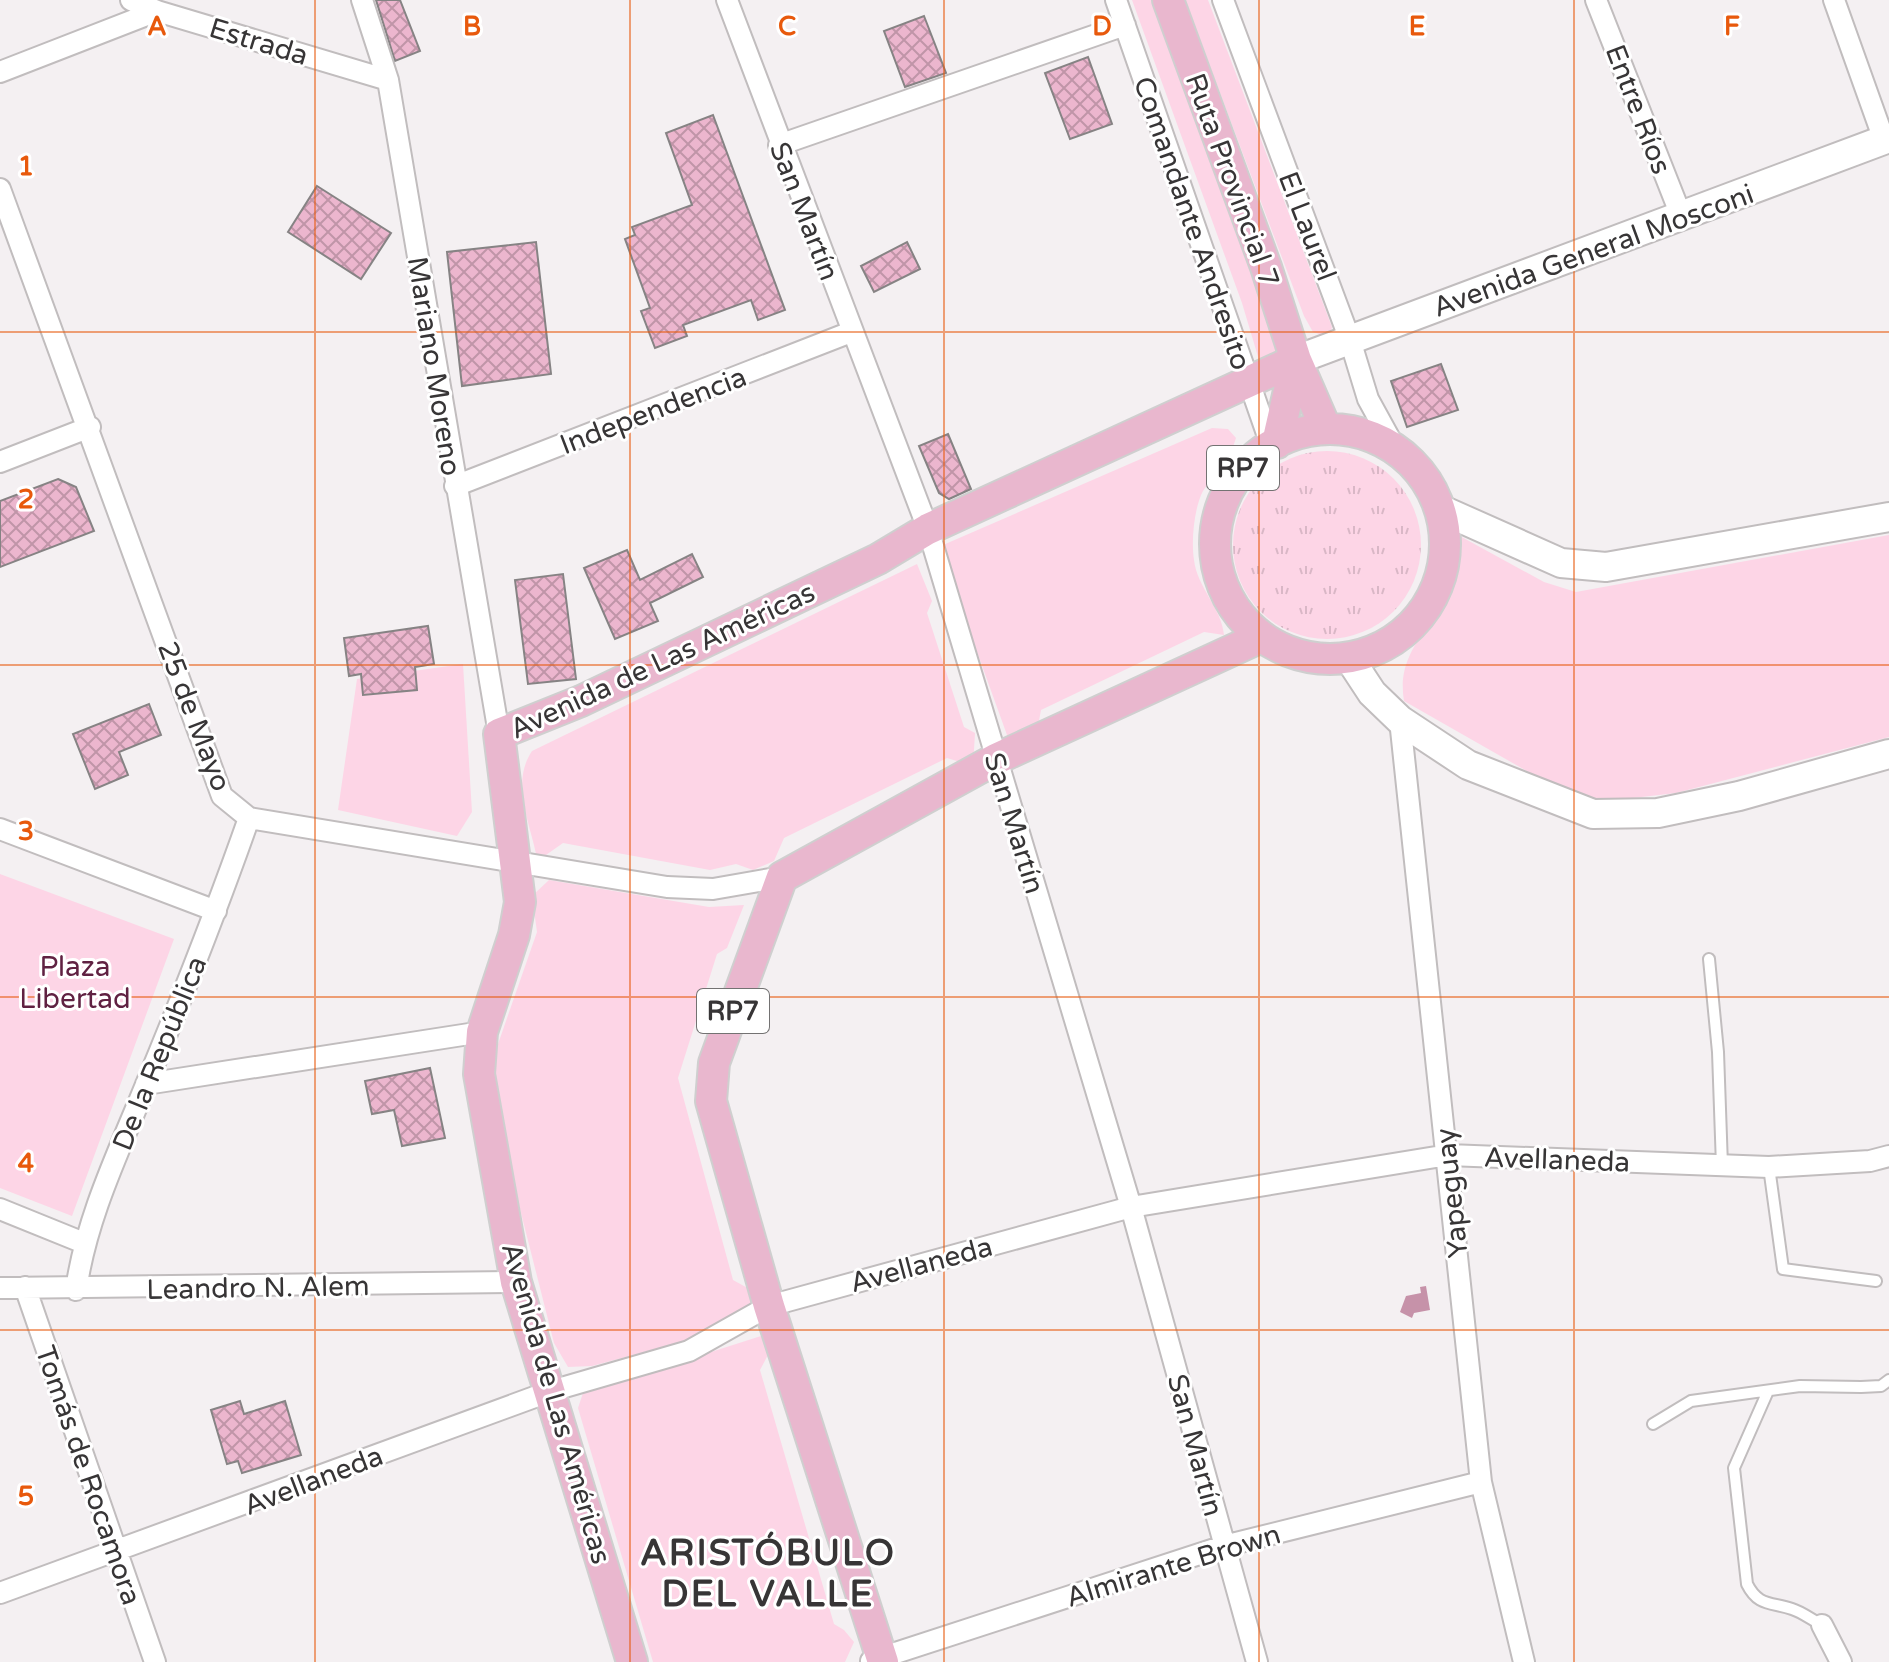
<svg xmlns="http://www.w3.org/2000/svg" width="1889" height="1662" viewBox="0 0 1889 1662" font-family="'Varela Round',sans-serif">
<defs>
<pattern id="grass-tufts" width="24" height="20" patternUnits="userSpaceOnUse" patternTransform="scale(2)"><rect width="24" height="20" fill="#fdd5e6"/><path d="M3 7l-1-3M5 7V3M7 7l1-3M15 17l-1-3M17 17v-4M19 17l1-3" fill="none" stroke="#d9b7c6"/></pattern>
<pattern id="building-cross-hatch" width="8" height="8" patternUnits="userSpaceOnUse" patternTransform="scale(2)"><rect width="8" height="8" fill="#ecb6ce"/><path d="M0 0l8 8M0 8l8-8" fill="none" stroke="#c095a8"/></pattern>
</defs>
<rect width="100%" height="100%" fill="#f4f0f2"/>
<path fill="url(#grass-tufts)" d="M1233 545a94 94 0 1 1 188 0a94 94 0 1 1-188 0Z"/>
<path fill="#fdd5e6" d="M 1132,0 L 1151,0 L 1277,339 L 1279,354 L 1271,362 L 1259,360 L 1242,303 Z
M 1185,0 L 1208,0 L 1332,327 L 1329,337 L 1313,332 L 1304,316 Z
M 1212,428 L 1228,429 L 1236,438 C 1231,458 1214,474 1203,491 C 1194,508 1191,541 1194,560 C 1197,587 1222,609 1224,635 L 1204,632 L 1041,710 L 1038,726 L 1020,738 L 1007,735 L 945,563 L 943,545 Z
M 1458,535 L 1544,582 L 1576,592 L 1889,535 L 1889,737 L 1676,793 L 1607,801 L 1560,790 L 1404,701 C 1394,642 1449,620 1459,566 C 1461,557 1458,544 1458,535 Z
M 917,564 L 932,601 L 927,613 L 964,727 L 975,733 L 973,766 L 947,758 L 784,838 L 774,861 L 753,870 L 736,864 L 710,870 L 563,843 L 546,855 L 536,854 C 529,820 511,782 532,751 Z
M 463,664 L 472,812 L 457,836 L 338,810 L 357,679 Z
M 0,874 L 174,939 L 72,1216 L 0,1188 Z
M 549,880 L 709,907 L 744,905 L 727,948 L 717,954 L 678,1078 L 733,1280 L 753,1291 L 756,1304 L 737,1327 L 592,1366 L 568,1367 L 554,1343 L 489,1087 L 490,1067 L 537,932 L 532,896 Z
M 761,1336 L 770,1351 L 760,1370 L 834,1624 L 844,1630 L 854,1642 L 845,1662 L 653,1662 L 578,1408 L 583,1393 Z"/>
<path fill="#c692a9" d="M 1426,1286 L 1430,1310 L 1414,1313 L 1412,1318 L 1400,1312 L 1406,1296 L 1421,1293 L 1420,1287 Z"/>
<path fill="url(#building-cross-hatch)" stroke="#868384" stroke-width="2" d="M 376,0 L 400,0 L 420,51 L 395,61 Z
M 924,16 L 946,73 L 905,87 L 884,31 Z
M 1088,57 L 1112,124 L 1070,139 L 1045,73 Z
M 713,115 L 785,310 L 758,320 L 751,300 L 683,325 L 687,336 L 655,348 L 641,311 L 650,308 L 625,239 L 635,235 L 632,227 L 692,205 L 666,133 Z
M 317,186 L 391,233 L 361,279 L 288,232 Z
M 536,242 L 551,374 L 462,386 L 447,252 Z
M 907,242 L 920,269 L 874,292 L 861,266 Z
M 1441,364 L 1458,410 L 1407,427 L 1391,381 Z
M 948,434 L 971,489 L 949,499 L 939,493 L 919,446 Z
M 58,479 L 76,487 L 94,531 L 0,567 L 0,501 Z
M 627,550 L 640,580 L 692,554 L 703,577 L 650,603 L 658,621 L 615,639 L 584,568 Z
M 563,574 L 576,679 L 528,684 L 515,580 Z
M 428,626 L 434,664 L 415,667 L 417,690 L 363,695 L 361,674 L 349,676 L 344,638 Z
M 149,704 L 161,735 L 119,752 L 128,775 L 95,789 L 73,734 Z
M 430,1068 L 445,1138 L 402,1146 L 394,1110 L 372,1114 L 365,1081 Z
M 240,1401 L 244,1414 L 285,1401 L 301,1455 L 242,1473 L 238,1461 L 227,1464 L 211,1410 Z"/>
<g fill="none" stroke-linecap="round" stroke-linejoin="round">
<defs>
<path id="lane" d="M 1709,959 L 1718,1052 L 1722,1166
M 1769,1167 L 1783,1269 L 1876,1281
M 1768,1391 L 1734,1468 L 1747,1584 C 1758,1606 1770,1602 1792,1609 C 1802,1612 1812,1620 1822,1625
M 1653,1424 L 1691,1401 L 1800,1386 L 1861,1387 L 1881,1386 L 1889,1380"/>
<path id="street" d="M 131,0 L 157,11 L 388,80
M 362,0 L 388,80 L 499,734
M 727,0 L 928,529 L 1131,1207 L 1257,1662
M 1116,0 L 1271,445
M 1223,0 L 1350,340 L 1368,399 L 1396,450
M 1596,0 L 1682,218
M 1834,0 L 1884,140
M 0,72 L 157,11
M 779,145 L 1125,25
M 0,189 L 222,796 L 249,818 L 667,887 L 713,889 L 782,877
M 0,462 L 90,427
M 455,486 L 851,332
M 1400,720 L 1481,1482 L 1524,1662
M 0,829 L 216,911
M 146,1084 L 482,1032
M 0,1209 L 84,1243
M 25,1287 L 155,1662
M 0,1288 L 516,1282
M 76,1290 C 86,1219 118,1153 145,1087 C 182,998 217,909 249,818
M 0,1593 L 551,1391 L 689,1351 L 769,1306 L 1131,1207 L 1448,1155 L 1769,1167 L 1870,1161 L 1889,1156
M 1822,1625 L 1841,1662
M 871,1661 L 1224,1546 L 1481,1482"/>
<path id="secondary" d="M 1296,360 L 1889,138
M 1440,509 L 1561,563 L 1606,567 L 1889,517
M 1349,658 L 1372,693 L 1400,720 L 1468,765 L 1593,814 L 1658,813 L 1739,796 L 1889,754"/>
<path id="primary" d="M 1168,0 L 1266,267 L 1296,360 L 1326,429
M1215 544a115 115 0 1 1 230 0a115 115 0 1 1-230 0Z
M 1277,443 L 1296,360
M 632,1662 L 516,1282 L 479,1074 L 482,1032 L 514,935 L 520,902 L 499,734 L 581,701 L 878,559 L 928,529 L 1296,360
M 883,1662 L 769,1306 L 711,1101 L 714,1063 L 782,877 L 996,759 L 1261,637"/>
</defs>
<use href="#lane" stroke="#c1bdbe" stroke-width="14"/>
<use href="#street" stroke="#c1bdbe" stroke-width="24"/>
<use href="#secondary" stroke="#c1bdbe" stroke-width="32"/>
<use href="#primary" stroke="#cfcfcf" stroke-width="34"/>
<use href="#lane" stroke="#fff" stroke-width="10"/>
<use href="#street" stroke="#fff" stroke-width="20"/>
<use href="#secondary" stroke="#fff" stroke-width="28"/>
<use href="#primary" stroke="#e9b7ce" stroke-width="30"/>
</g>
<path fill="none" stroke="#e8590c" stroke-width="2" stroke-opacity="0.55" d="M 315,0 L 315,1662M 630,0 L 630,1662M 944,0 L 944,1662M 1259,0 L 1259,1662M 1574,0 L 1574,1662M 0,332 L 1889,332M 0,665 L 1889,665M 0,997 L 1889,997M 0,1330 L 1889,1330"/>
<g text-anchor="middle" stroke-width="6" stroke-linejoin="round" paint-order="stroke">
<g fill="#fff" stroke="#737272" stroke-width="2">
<rect x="1207" y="446" width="72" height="44" rx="6"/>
<rect x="697" y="989" width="72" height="44" rx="6"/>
</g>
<g font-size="26" font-weight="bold" fill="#373536">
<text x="1243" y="477">RP7</text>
<text x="733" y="1020">RP7</text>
</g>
<g font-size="28" fill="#373536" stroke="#fff">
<text transform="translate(259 41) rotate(17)" y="10">Estrada</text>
<text transform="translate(1639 109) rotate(69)" y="10">Entre Ríos</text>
<text transform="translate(1233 180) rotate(70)" y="10">Ruta Provincial 7</text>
<text transform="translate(805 211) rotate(69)" y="10">San Martín</text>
<text transform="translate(1193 223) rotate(71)" y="10">Comandante Andresito</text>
<text transform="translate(1308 226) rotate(69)" y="10">El Laurel</text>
<text transform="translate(1593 250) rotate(-20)" y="10">Avenida General Mosconi</text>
<text transform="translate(435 366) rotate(81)" y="10">Mariano Moreno</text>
<text transform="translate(653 410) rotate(-21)" y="10">Independencia</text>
<text transform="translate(662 660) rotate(-25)" y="10">Avenida de Las Américas</text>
<text transform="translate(195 716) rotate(69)" y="10">25 de Mayo</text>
<text transform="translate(1015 823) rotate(73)" y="10">San Martín</text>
<text transform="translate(159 1053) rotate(-68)" y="10">De la República</text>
<text transform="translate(1557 1159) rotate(2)" y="10">Avellaneda</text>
<text transform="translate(1451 1193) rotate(-96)" y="10">Yapeguay</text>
<text transform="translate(921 1264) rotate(-15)" y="10">Avellaneda</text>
<text transform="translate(258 1287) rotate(-1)" y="10">Leandro N. Alem</text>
<text transform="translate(557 1403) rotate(74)" y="10">Avenida de Las Américas</text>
<text transform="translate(1196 1445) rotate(75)" y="10">San Martín</text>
<text transform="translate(89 1475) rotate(71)" y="10">Tomás de Rocamora</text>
<text transform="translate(313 1480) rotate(-21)" y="10">Avellaneda</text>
<text transform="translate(1173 1565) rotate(-17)" y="10">Almirante Brown</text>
</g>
<g font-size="28" fill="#602142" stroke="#fff">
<text x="75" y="976">Plaza<tspan x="75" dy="32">Libertad</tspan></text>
</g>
<g font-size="36" font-weight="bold" letter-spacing="2" fill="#373536" stroke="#fff">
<text x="768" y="1565">ARISTÓBULO<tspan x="768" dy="41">DEL VALLE</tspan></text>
</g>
</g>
<g font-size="26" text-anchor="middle" font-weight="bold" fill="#e8590c" stroke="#fff" stroke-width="6" stroke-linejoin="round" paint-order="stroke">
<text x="157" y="35">A</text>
<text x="472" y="35">B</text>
<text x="787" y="35">C</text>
<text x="1102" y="35">D</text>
<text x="1417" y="35">E</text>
<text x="1732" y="35">F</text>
<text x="26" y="175">1</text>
<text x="26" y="508">2</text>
<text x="26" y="840">3</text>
<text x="26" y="1172">4</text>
<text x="26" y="1505">5</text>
</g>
</svg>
